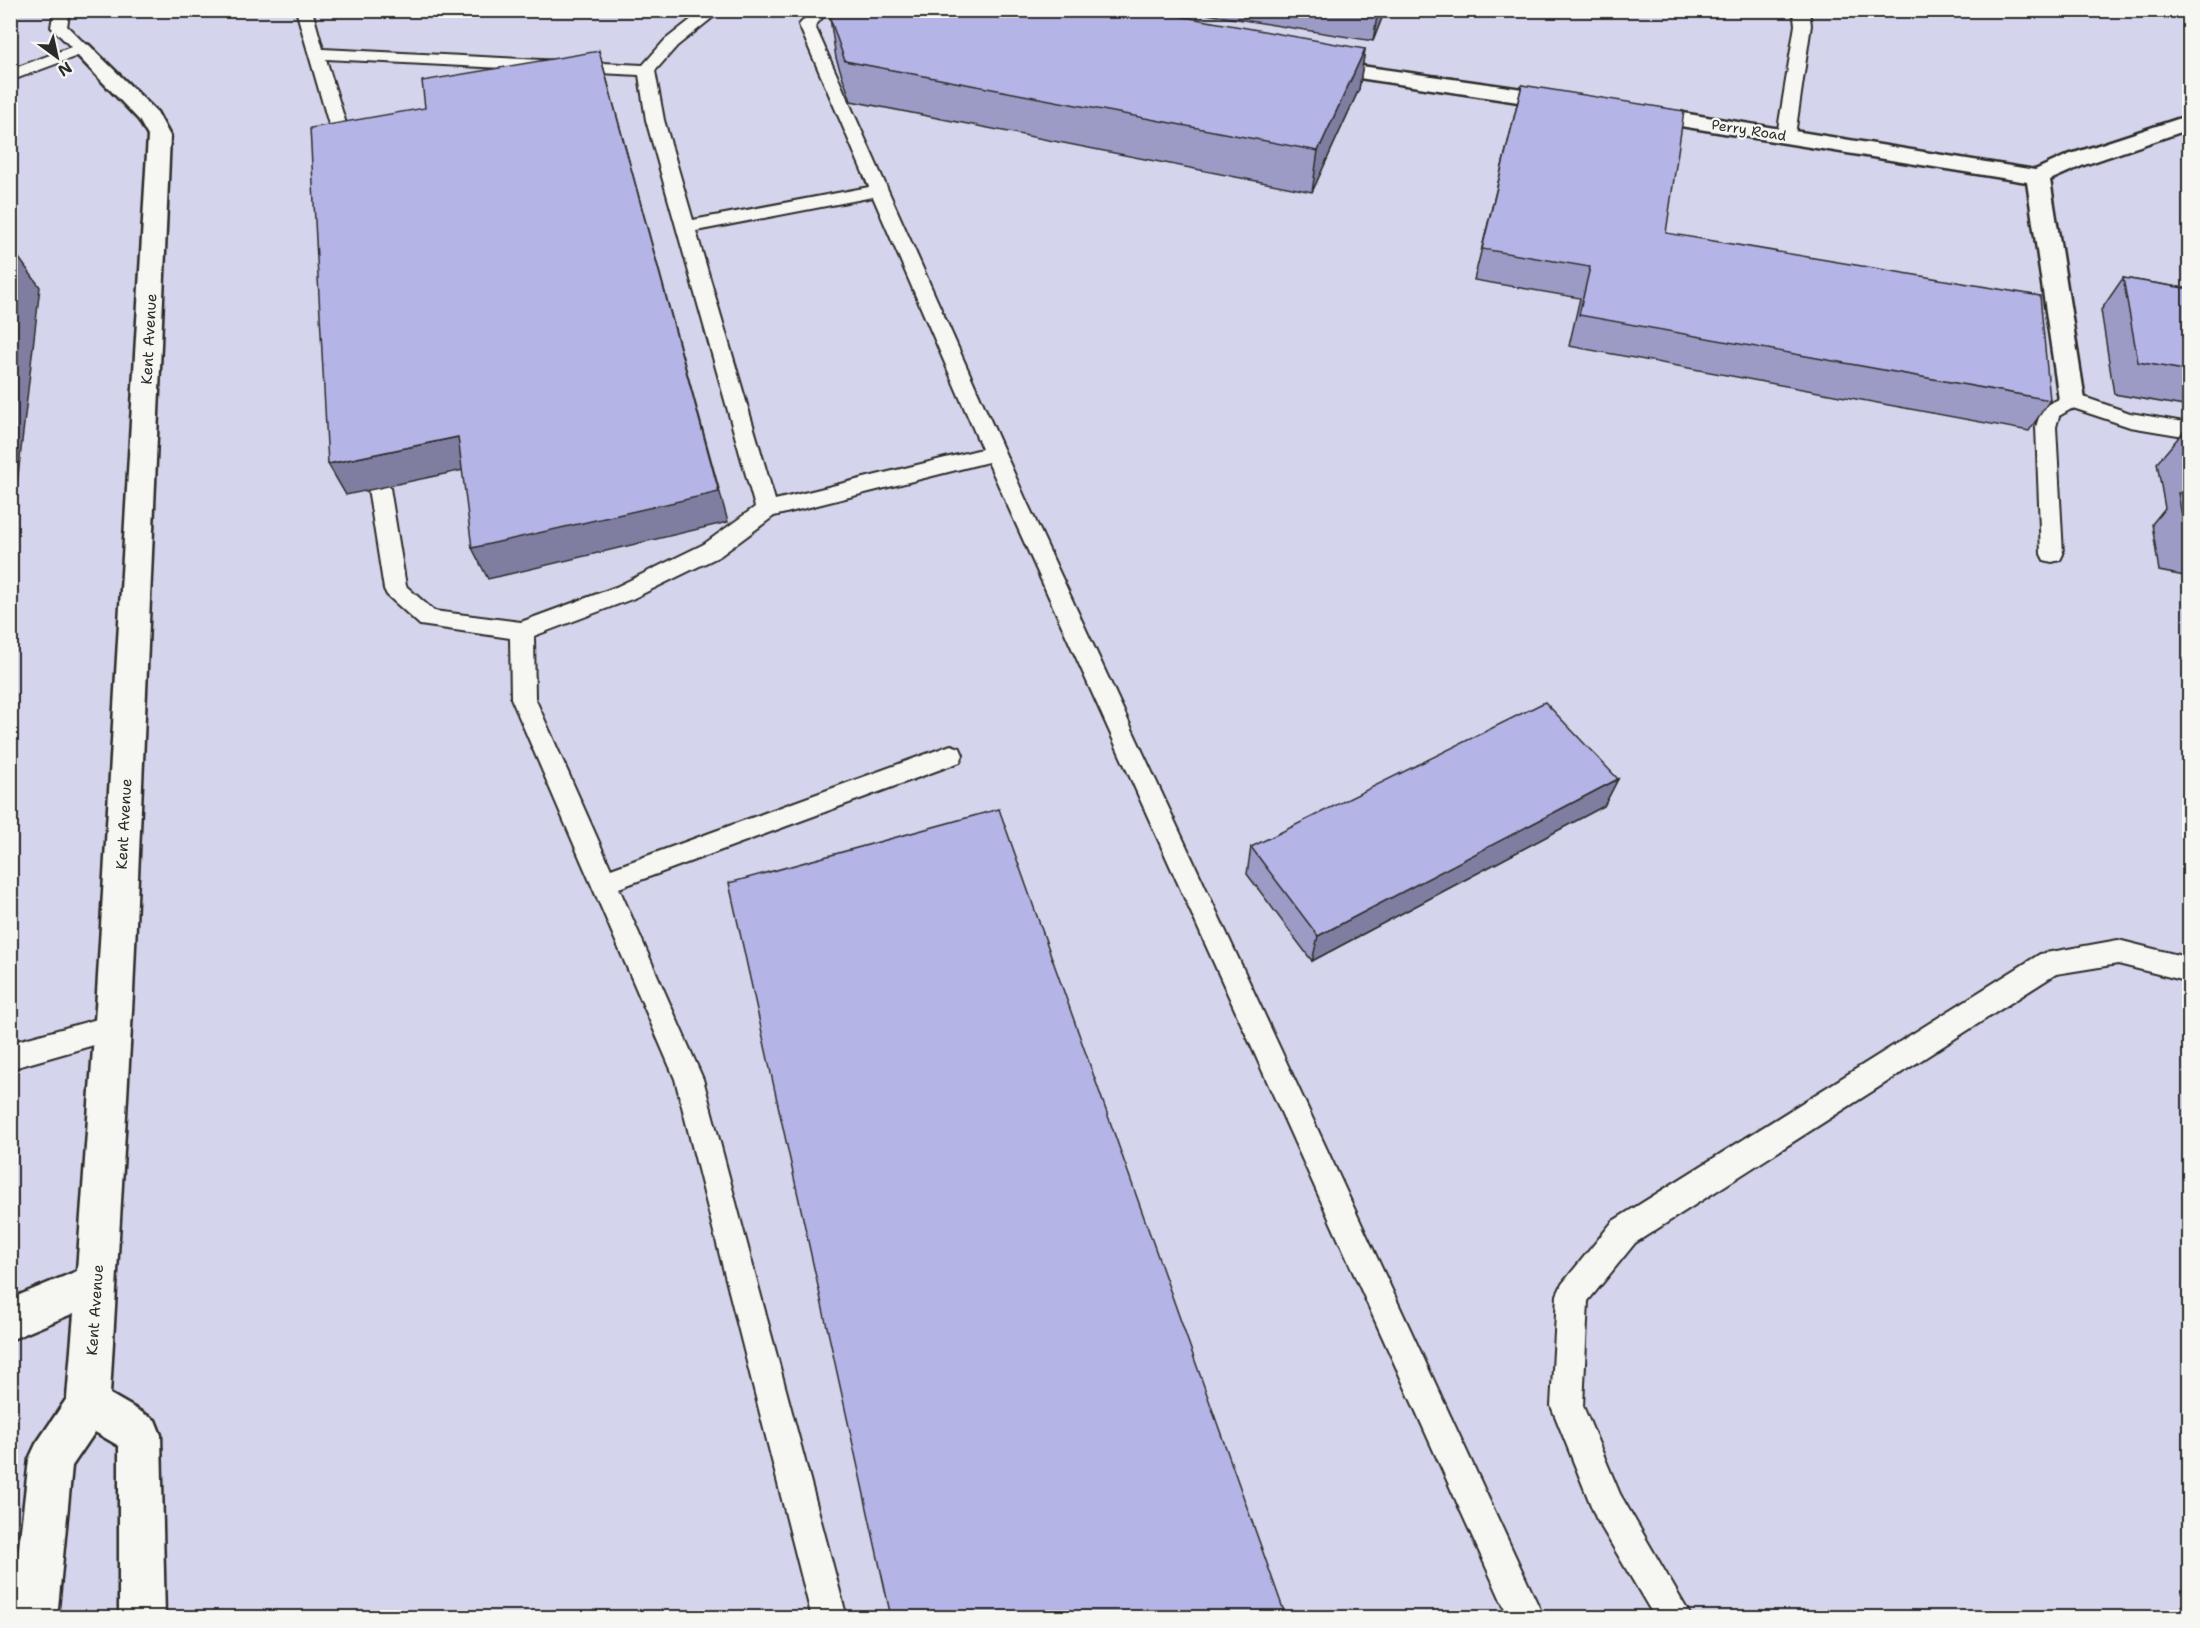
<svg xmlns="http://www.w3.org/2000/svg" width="2200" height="1628" viewBox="0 0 2200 1628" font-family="'Shantell Sans',sans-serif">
<rect width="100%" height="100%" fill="#e2e2ee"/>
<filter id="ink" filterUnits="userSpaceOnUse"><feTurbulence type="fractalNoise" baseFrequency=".0167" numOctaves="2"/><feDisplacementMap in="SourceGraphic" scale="12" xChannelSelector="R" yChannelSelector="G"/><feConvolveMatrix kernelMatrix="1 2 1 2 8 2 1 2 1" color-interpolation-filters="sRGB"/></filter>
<g filter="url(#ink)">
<path fill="#d4d4ec" d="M 11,11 L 2189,11 L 2189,1617 L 11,1618 Z"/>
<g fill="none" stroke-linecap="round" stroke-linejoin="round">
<defs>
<path id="lane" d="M 54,10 L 70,10 L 67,26 L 90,49 L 88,52 L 10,81 L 10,70 L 71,47 L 51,27 Z
M 296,10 L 312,10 L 323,49 L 643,65 L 665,40 L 703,10 L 722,10 L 677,46 L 655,71 L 664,120 L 693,220 L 869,187 L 799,25 L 812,10 L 829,10 L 815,26 L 1025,498 L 1544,1618 L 1509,1618 L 988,462 L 774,516 L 720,556 L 632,599 L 534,636 L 535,698 L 611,869 L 951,745 L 960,748 L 963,755 L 960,762 L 619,888 L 703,1079 L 847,1618 L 812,1618 L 675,1079 L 511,698 L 510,638 L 420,625 L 387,595 L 384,589 L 368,488 L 371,483 L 379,480 L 387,483 L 390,488 L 406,586 L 434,611 L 521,622 L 616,587 L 704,544 L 755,507 L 646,120 L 639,75 L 326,59 L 356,156 L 353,160 L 341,160 L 338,156 ZM 873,197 L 982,449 L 775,500 L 696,231 Z
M 1793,10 L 1809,10 L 1811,25 L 1795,135 L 1792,139 L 1780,139 L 1777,135 L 1795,25 Z
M 2072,393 L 2130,413 L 2190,423 L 2190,437 L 2130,427 L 2073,408 L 2059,416 L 2056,427 L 2063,554 L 2060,560 L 2052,562 L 2044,560 L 2041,554 L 2036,427 L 2042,407 Z
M 2118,940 L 2190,958 L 2190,982 L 2118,964 L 2056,974 L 1635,1243 L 1588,1301 L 1583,1406 L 1620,1494 L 1692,1618 L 1655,1618 L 1596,1518 L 1551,1406 L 1557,1295 L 1562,1284 L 1613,1221 L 2040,954 Z
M 112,1015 L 122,1019 L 126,1028 L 122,1037 L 10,1069 L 10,1043 Z"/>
<path id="street" d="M 82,43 L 89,45 L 157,112 L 170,136 L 133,993 L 110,1394 L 155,1420 L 161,1435 L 165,1618 L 119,1618 L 119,1446 L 95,1432 L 72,1466 L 57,1618 L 11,1618 L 29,1459 L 36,1444 L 67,1398 L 74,1313 L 10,1340 L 10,1299 L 77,1271 L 97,993 L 148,136 L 139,120 L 75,53 L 71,49 L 75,45 Z
M 1347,64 L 1564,95 L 1572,97 L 1575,102 L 1572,107 L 1564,109 L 1339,75 L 1336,70 L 1339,65 Z
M 1639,106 L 2035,170 L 2068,155 L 2190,115 L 2190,129 L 2084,165 L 2050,180 L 2085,400 L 2081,406 L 2072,409 L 2063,406 L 2059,400 L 2027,182 L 1631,118 L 1628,113 L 1631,108 Z"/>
</defs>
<use href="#lane" stroke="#2b2b2b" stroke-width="4"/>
<use href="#street" stroke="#2b2b2b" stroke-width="5"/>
<use href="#lane" fill="#f6f6f2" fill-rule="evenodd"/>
<use href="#street" fill="#f6f6f2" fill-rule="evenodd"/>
</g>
<path fill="#9c9bc6" stroke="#2b2b2b" stroke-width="1.5" d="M 1181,10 L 1385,10 L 1373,41 Z
M 830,18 L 1365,49 L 1359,89 L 1312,192 L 851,101 L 836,58 Z
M 1522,85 L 1666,233 L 2050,400 L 2029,431 L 1569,346 L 1580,298 L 1474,280 Z
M 2123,278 L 2190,289 L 2190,407 L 2114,394 L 2101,310 Z
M 2183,432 L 2190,433 L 2190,577 L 2159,571 L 2152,524 L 2165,508 L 2157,463 Z
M 1618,779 L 1604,806 L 1312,961 L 1247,874 L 1251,847 Z"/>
<path fill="#7f7ea1" stroke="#2b2b2b" stroke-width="1.5" d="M 1378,10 L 1385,10 L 1373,41 Z
M 1365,49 L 1359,89 L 1312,192 L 1318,151 Z
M 599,51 L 728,522 L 488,579 L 472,548 Z
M 11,247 L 40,287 L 10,544 L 10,252 Z
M 458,437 L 473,468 L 346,495 L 328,464 Z
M 1618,779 L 1604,806 L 1312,961 L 1318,936 Z"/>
<path fill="#b5b4e6" stroke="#2b2b2b" stroke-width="1.5" d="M 836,10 L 1145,10 L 1365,49 L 1318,151 L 845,61 L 830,18 Z
M 599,51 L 719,492 L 472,548 L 458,437 L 328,464 L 310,128 L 425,108 L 422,81 Z
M 1522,85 L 1684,111 L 1666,233 L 2040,296 L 2050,400 L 1579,315 L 1590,267 L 1482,249 Z
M 2123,278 L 2190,289 L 2190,371 L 2138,362 Z
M 2183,432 L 2190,433 L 2190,471 Z
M 2178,493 L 2190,495 L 2190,541 L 2186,540 Z
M 1545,702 L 1618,779 L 1318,936 L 1251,847 Z
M 999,809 L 1286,1617 L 891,1617 L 729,883 Z"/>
</g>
<g text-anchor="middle" stroke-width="4.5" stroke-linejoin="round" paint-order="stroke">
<g font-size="14" fill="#2b2b2b" stroke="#f6f6f2">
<text transform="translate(1749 130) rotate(9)" y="5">Perry Road</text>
</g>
<g font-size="15" fill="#2b2b2b" stroke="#f6f6f2">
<text transform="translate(149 339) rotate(-87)" y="5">Kent Avenue</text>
<text transform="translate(124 824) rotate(-87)" y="5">Kent Avenue</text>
<text transform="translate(95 1310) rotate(-86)" y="5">Kent Avenue</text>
</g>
</g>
<rect width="2200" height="1628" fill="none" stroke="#f6f6f2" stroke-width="36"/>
<rect x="18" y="18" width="2164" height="1592" fill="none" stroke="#2b2b2b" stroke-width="2" filter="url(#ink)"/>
<g transform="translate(57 57) rotate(147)" stroke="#f6f6f2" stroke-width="4.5" paint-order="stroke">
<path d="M0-4.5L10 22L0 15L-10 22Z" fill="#2b2b2b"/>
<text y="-9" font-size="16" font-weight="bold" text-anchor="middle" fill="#2b2b2b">N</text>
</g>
</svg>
